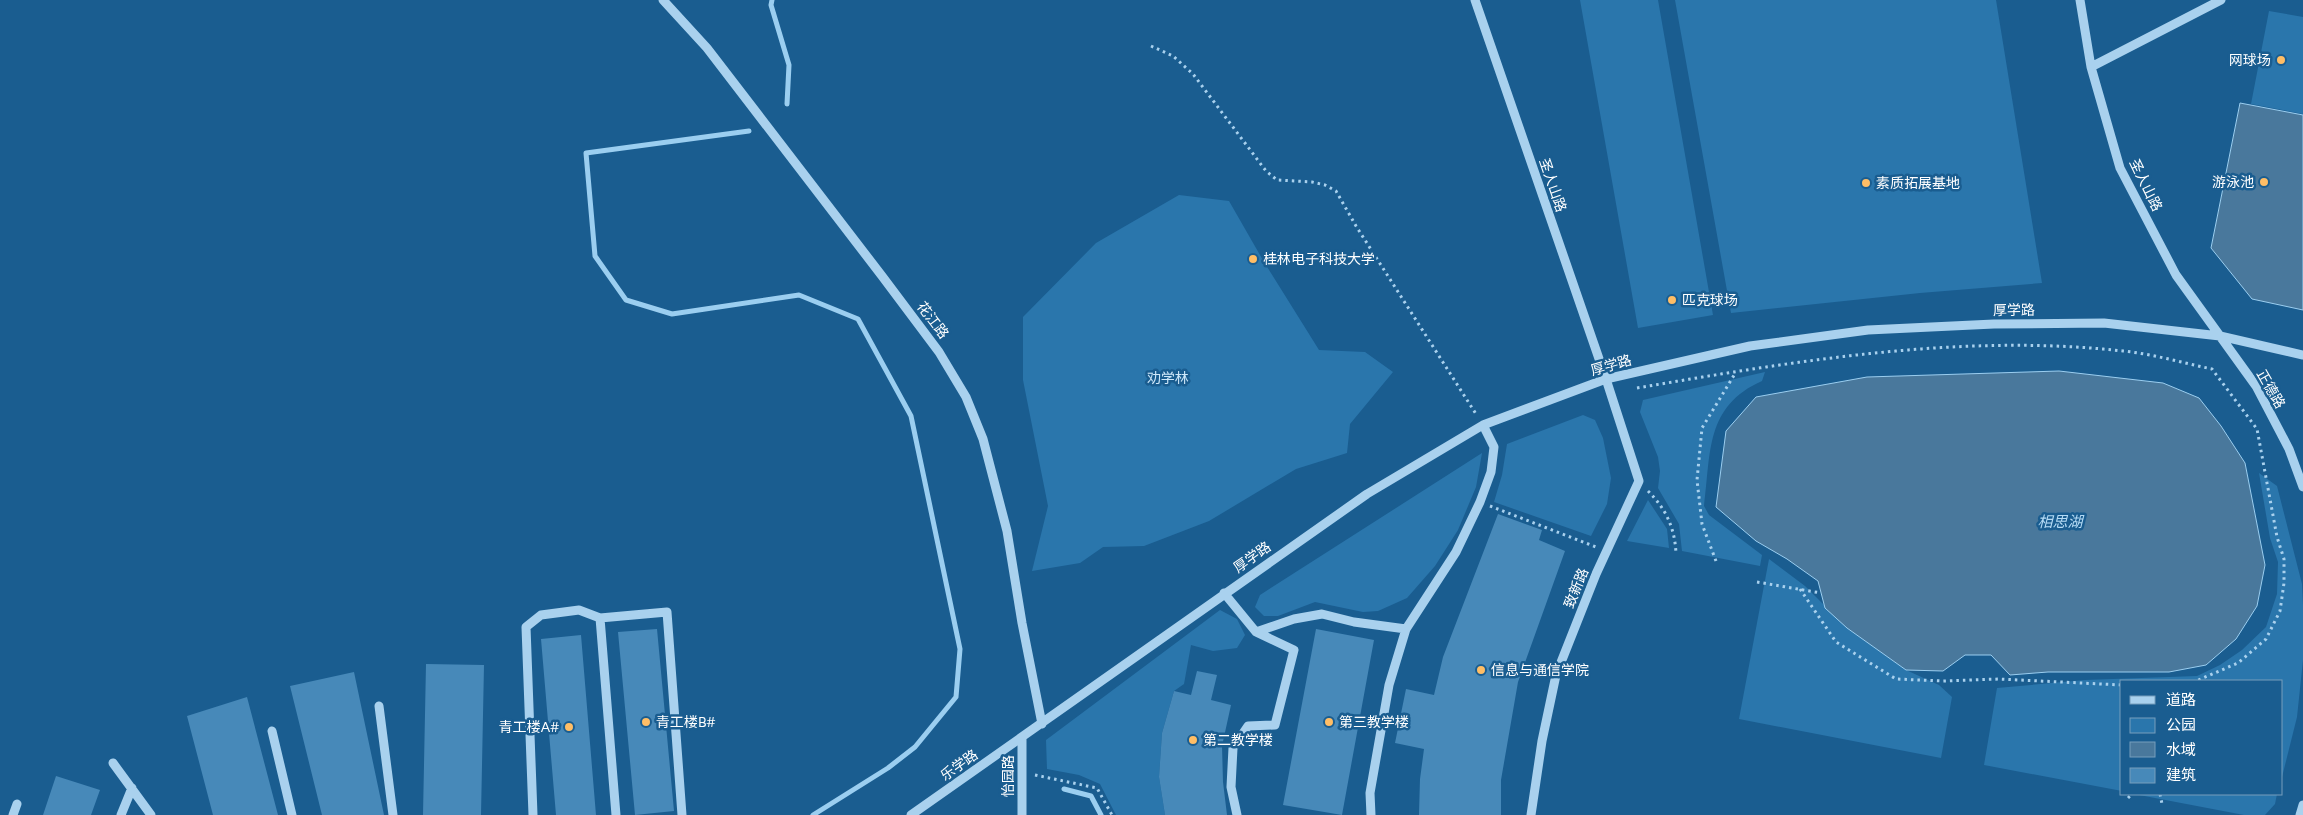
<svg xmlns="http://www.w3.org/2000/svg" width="2303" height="815" viewBox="0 0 2303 815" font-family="Figtree,'Noto Sans SC',sans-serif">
<rect width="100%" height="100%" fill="#1a5d90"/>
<path fill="#2a76ac" d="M 1580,0 L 1658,0 L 1713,315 L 1638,328 Z
M 1675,0 L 1996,0 L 2042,283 L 1920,293 L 1731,313 Z
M 2269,11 L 2303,17 L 2303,114 L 2251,104 Z
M 1179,195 L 1229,201 L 1264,262 L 1319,350 L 1365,352 L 1393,372 L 1350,424 L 1347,453 L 1296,469 L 1209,521 L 1144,546 L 1103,547 L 1080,563 L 1032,571 L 1048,506 L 1023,380 L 1023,317 L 1096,243 Z
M 1765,372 L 1762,381 C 1705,406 1711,453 1704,506 L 1709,515 L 1762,555 L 1760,566 L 1682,551 L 1679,524 L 1658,488 L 1660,471 L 1658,457 L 1640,412 L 1643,400 Z
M 1583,415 L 1595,420 L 1603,438 L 1611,478 L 1607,504 L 1591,536 L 1494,502 L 1502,475 L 1507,444 Z
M 1482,453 L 1476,487 L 1458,530 L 1435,566 L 1407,598 L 1378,611 L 1363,612 L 1315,602 L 1278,616 L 1264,616 L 1255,607 L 1260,595 Z
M 2259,473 L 2277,486 L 2302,584 L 2303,605 L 2303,660 L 2297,717 L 2282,777 L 2282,681 L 2122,681 L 2122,791 L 1984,765 L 1997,688 L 2085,680 L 2197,676 L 2220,665 L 2242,650 L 2266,627 L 2277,594 L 2278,562 L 2270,538 Z
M 1648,500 L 1667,529 L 1669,548 L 1627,541 Z
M 1769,559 L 1805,586 L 1847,628 L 1906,670 L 1939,685 L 1952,697 L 1941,758 L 1739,719 Z
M 1220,610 L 1237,619 L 1245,635 L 1237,648 L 1213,651 L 1191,645 L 1184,684 L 1174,691 L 1162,733 L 1159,777 L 1165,815 L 1116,815 L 1100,784 L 1079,775 L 1047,769 L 1046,740 Z
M 2134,794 L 2277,794 L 2275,804 L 2265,815 L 2244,815 Z"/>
<path fill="#49789c" stroke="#9bcef0" d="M 2240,103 L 2303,115 L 2303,310 L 2252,299 L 2211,248 Z
M 2059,371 L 2163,383 L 2199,398 L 2221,426 L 2245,463 L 2265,565 L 2257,606 L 2236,639 L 2206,665 L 2169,672 L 2048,672 L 2010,675 L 1991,655 L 1965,655 L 1943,671 L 1906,670 L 1847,628 L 1825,608 L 1818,581 L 1787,559 L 1756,541 L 1716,507 L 1726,431 L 1756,397 L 1867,377 Z"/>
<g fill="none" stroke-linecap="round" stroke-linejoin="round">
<path stroke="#9bcef0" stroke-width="5" d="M 772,0 L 771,5 L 789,65 L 787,104
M 749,131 L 586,153 L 595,256 L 626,300 L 672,314 L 799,295 L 858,319 L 911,416 L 960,649 L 956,697 L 915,747 L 888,768 L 813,815
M 1064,789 L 1091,796 L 1101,815"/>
</g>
<path fill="#4789b9" d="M 1498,514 L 1542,530 L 1539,540 L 1565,551 L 1518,682 L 1501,780 L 1501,815 L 1419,815 L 1420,779 L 1424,749 L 1395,743 L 1406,689 L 1434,695 L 1443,657 Z
M 657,629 L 674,811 L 635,815 L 618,632 Z
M 1316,629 L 1374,640 L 1342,815 L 1283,805 Z
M 581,635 L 596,815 L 556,815 L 541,639 Z
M 426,664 L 484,665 L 481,815 L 423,815 Z
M 1197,671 L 1217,675 L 1211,700 L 1231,705 L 1222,746 L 1223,782 L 1227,815 L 1165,815 L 1159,777 L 1162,733 L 1174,691 L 1191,695 Z
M 354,672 L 384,815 L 322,815 L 290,686 Z
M 247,697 L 278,815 L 213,815 L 187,716 Z
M 56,776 L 100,790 L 91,815 L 43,815 Z"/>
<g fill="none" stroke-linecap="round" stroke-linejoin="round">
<path stroke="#a9d1ee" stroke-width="3" stroke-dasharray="2.5 4" stroke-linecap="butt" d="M 1151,46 L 1173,56 L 1193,74 L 1266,171 L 1277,180 L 1312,182 L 1325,185 L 1336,191 L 1356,226 L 1476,414
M 1637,388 C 1797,361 1960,333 2123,351 C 2153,354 2183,363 2212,369 L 2257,429 L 2277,537 L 2284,559 L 2284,583 L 2280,611 L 2266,639 L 2238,663 L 2196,681
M 1648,491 C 1666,509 1675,528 1676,554
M 1490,506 L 1596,547
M 1716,561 L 1702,524 L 1697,480 L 1702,428 L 1736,372
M 1757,582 L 1821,593
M 1800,589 L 1836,642 L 1896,679 L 1943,681 L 1999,679 L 2122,685
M 1035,775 L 1097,788 L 1112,815
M 2160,794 L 2162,804
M 2128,798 L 2132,794"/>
<path stroke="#a9d1ee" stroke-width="9" d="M 663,0 L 707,48 L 882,276 L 939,352 L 966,397 L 983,439 L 1007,531 L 1022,623 L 1042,724
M 1475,0 L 1606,379 L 1639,481 L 1596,574 L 1556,675 L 1542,741 L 1531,815
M 2080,0 L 2091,67 L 2120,168 L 2176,275 L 2256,386 L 2289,449 L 2303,487
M 2091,67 L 2221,0
M 1224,593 L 1256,632 L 1294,650 L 1275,725 L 1248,726 L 1233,748 L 1231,787 L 1237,815
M 600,618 L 616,815
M 1256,632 L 1294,619 L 1322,614 L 1354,622 L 1406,629
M 379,706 L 393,815
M 272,731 L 292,815
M 113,763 L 151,815
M 13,815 L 17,804
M 121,815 L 132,788
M 533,815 L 526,627 L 541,615 L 579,610 L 600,618 L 667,612 L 682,815
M 911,815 L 1367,494 L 1483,425 L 1606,379 L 1750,346 L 1868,330 L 1994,324 L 2104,323 L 2220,336 L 2303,355
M 1022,815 L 1022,738
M 1371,815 L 1370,793 L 1389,685 L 1406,629 L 1456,552 L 1480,502 L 1491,472 L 1494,447 L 1483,425
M 2300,815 L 2303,805"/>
</g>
<g fill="#ffbe66" stroke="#1a5d90" stroke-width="2">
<circle cx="2281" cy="60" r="5"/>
<circle cx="2264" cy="182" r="5"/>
<circle cx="1866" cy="183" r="5"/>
<circle cx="1253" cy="259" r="5"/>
<circle cx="1672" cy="300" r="5"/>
<circle cx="1481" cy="670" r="5"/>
<circle cx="646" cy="722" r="5"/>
<circle cx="1329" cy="722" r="5"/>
<circle cx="569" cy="727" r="5"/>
<circle cx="1193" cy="740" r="5"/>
</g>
<g text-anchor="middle" stroke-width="5" stroke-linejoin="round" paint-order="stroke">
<g font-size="14" fill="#fff" stroke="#1a5d90" text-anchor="start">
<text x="2271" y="65" text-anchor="end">网球场</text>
<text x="2254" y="187" text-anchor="end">游泳池</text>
<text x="1876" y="188">素质拓展基地</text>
<text x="1263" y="264">桂林电子科技大学</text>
<text x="1682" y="305">匹克球场</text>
<text x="1491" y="675">信息与通信学院</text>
<text x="656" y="727">青工楼B#</text>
<text x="1339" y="727">第三教学楼</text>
<text x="559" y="732" text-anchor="end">青工楼A#</text>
<text x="1203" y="745">第二教学楼</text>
</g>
<g font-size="14" fill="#fff" stroke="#1a5d90">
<text transform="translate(1553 185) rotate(71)" y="5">圣人山路</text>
<text transform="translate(2146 185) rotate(64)" y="5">圣人山路</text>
<text transform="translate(2014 310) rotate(-1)" y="5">厚学路</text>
<text transform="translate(933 320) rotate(53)" y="5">花江路</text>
<text transform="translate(1611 365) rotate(-16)" y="5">厚学路</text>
<text transform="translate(2271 389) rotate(60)" y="5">正德路</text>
<text transform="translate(1252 557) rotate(-35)" y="5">厚学路</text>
<text transform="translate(1576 588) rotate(-68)" y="5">致新路</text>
<text transform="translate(959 765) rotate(-35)" y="5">乐学路</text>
<text transform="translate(1008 776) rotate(-90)" y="5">怡园路</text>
</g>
<g font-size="14" fill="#cfe8fa" stroke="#1a5d90">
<text x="1168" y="383">劝学林</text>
</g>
<g font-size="15" font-style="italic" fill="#b5dbf5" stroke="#1a5d90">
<text x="2060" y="527">相思湖</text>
</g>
</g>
<rect x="2120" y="680" width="162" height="115" fill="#1a5d90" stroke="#769ebc"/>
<rect x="2130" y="696" width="25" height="8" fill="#a9d1ee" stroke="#769ebc"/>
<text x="2166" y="705" font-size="15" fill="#ffffff">道路</text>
<rect x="2130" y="718" width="25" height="15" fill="#2a76ac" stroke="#769ebc"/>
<text x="2166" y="730" font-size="15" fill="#ffffff">公园</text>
<rect x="2130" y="742" width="25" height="15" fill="#49789c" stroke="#769ebc"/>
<text x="2166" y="755" font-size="15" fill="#ffffff">水域</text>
<rect x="2130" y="768" width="25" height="15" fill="#4789b9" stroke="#769ebc"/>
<text x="2166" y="780" font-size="15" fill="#ffffff">建筑</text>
</svg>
